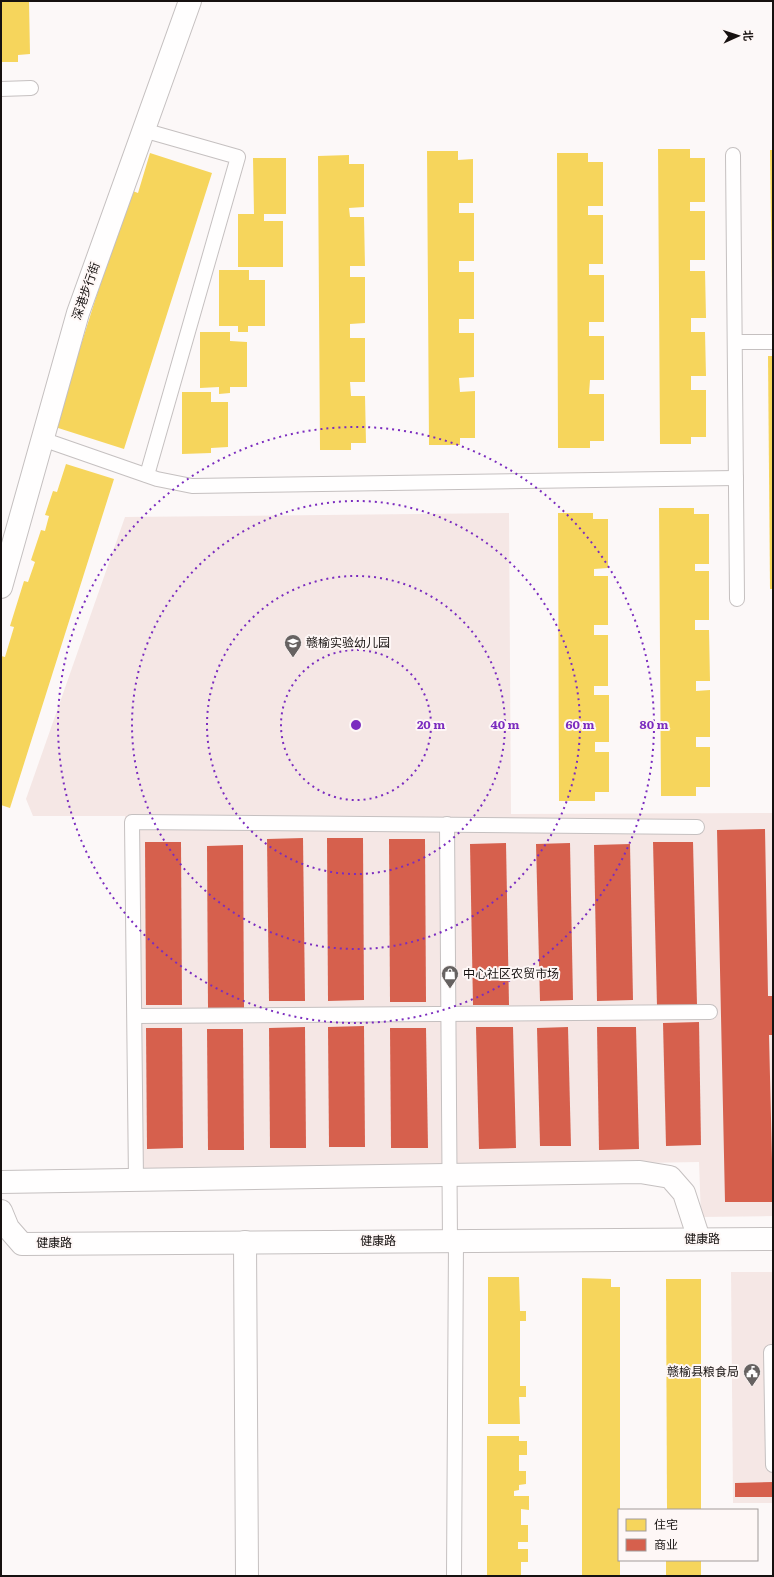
<svg xmlns="http://www.w3.org/2000/svg" width="774" height="1577" font-family="Literata,'Noto Sans SC',serif">
	<rect width="100%" height="100%" fill="#fcf8f8"/>
	<g fill="#f5e7e5">
		<path d="M509,513L511,814L773,813V1216L701,1217L699,1162L128,1172L125,816H33L26,799L125,517Z"/>
		<path d="M731,1272H773V1503H733Z"/>
	</g>
	<g fill="#f6d55c">
		<path d="M1,1H29L30,54L18,55V62H1Z"/>
		<path d="M658,149H690V158H705V202H690V211H705V260H690V271H705L706,318H691V332H705L706,376H691V390H706V437H691V444H660Z"/>
		<path d="M770,150H773V297H772Z"/>
		<path d="M427,151H458V160L473,159V203H459V213H474V261H459V272H474V319H459V333H474V377L459,378L460,392L475,391V438H460V445H429Z"/>
		<path d="M150,153L212,173L124,449L55,427L130,190L138,193Z"/>
		<path d="M557,153H588V162H603V206H588V215H603V264H589V275H604V322H589V336H604V380H590L589,394H604V441H590V448H558Z"/>
		<path d="M349,155V164H364V207L349,208L350,217H364L365,266H350V277H365V323L350,324V338H365V382H350L351,396H365L366,443H351V450H320L318,156Z"/>
		<path d="M253,158H286V214H264V221H283V267H238V214H254Z"/>
		<path d="M219,270H249V280H265V326H248V332H238V326H219Z"/>
		<path d="M200,332H230V341L247,342V387H230V393L219,394V387L200,388Z"/>
		<path d="M768,356H773V589H770Z"/>
		<path d="M182,392H211V402H228V447L211,448V453L182,454Z"/>
		<path d="M66,464L114,479L10,808L1,805V656L5,657L14,627L10,626L24,581L28,582L35,562L31,560L41,530L45,531L49,516L45,515L53,491L57,492Z"/>
		<path d="M659,508H694V514H709V564H695V571H709V620H695V630H709L710,681H696V691L710,690V737H696V747H710V787H696V796H661Z"/>
		<path d="M558,513H593V519H608V568L594,569V576H608V625H594V635H608V686H594V695H609V742H595V752H609V792H595V801H559Z"/>
		<path d="M488,1277H519L520,1311H526V1321H520V1386H526V1397H519L520,1424H488Z"/>
		<path d="M582,1278L611,1279V1287H620V1576H582Z"/>
		<path d="M666,1279H701V1510H667Z"/>
		<path d="M487,1436H519V1441H527V1455H519V1471H526V1484L519,1485V1490L514,1491V1496H529V1510L521,1509V1525H528V1542H518V1549H528V1562H521V1576H487Z"/>
		<rect x="666" y="1560" width="35" height="16"/>
	</g>
	<g fill="#d6604d">
		<path d="M765,829L768,996H773V1035H769L773,1202H725L717,830Z"/>
		<path d="M303,838L305,1001H269L267,839Z"/>
		<path d="M327,838H363L364,1000L328,1001Z"/>
		<path d="M389,839H425L426,1002H390Z"/>
		<path d="M145,842H181L182,1005H146Z"/>
		<path d="M653,842H693L697,1005L657,1006Z"/>
		<path d="M506,843L509,1005H473L470,844Z"/>
		<path d="M570,843L573,1000L540,1001L536,844Z"/>
		<path d="M630,844L633,1000L597,1001L594,845Z"/>
		<path d="M243,845L244,1008H208L207,846Z"/>
		<path d="M699,1022L701,1145L666,1146L663,1023Z"/>
		<path d="M364,1026L365,1147H329L328,1027Z"/>
		<path d="M305,1027L306,1148H270L269,1028Z"/>
		<path d="M476,1027H513L516,1148L479,1149Z"/>
		<path d="M568,1027L571,1146H540L537,1028Z"/>
		<path d="M597,1027H636L639,1149L599,1150Z"/>
		<path d="M146,1028H182L183,1148L147,1149Z"/>
		<path d="M390,1028H426L428,1148H391Z"/>
		<path d="M207,1029H243L244,1150H208Z"/>
		<path d="M773,1482V1497H735V1483Z"/>
	</g>
	<g fill="none" stroke-linecap="round" stroke-linejoin="round">
		<defs>
			<g id="lane">
				<path d="M1,89L31,88"/>
				<path d="M143,130L238,157L147,475"/>
				<path d="M733,155L737,599"/>
				<path d="M735,342H773"/>
				<path d="M42,439L157,479L192,486L736,478"/>
				<path d="M447,824L450,1241"/>
				<path d="M135,1016L710,1012"/>
				<path d="M136,1180L132,822L697,827"/>
				<path d="M771,1352L773,1465"/>
				<path d="M454,1576L456,1241"/>
			</g>
			<g id="street">
				<path d="M1,587L78,313L190,1"/>
				<path d="M1,1182L640,1172L670,1177L684,1193L699,1239"/>
				<path d="M1,1211L8,1228L22,1244L773,1239"/>
				<path d="M245,1242L247,1576"/>
			</g>
		</defs>
		<use href="#lane" stroke="#c5c0c0" stroke-width="16"/>
		<use href="#street" stroke="#c5c0c0" stroke-width="24"/>
		<use href="#lane" stroke="#fffefe" stroke-width="14"/>
		<use href="#street" stroke="#fffefe" stroke-width="22"/>
	</g>
	<g fill="none" stroke="#7b2cbf" stroke-width="2" stroke-dasharray="2 4">
		<circle cx="356" cy="725" r="75"/>
		<circle cx="356" cy="725" r="149"/>
		<circle cx="356" cy="725" r="224"/>
		<circle cx="356" cy="725" r="298"/>
	</g>
	<defs>
		<symbol id="school-pin" viewBox="-11 -11 22 30"><path d="M0 17L-7.5 6A9.5 9.5 0 1 1 7.5 6Z" fill="#666261" stroke="#fef7f6"/><path d="M0-5L7-2L0 1L-7-2ZM-4 1L0 2.5L4 1V4Q0 6-4 4Z" fill="#fff"/></symbol>
		<symbol id="shop-pin" viewBox="-11 -11 22 30"><path d="M0 17L-7.5 6A9.5 9.5 0 1 1 7.5 6Z" fill="#666261" stroke="#fef7f6"/><path d="M-5-2.5h2.3a2.7 3.5 0 0 1 5.4 0H5L5.5 6h-11ZM-1.5-2.5h3a1.5 2.3 0 0 0-3 0Z" fill="#fff"/></symbol>
		<symbol id="civic-pin" viewBox="-11 -11 22 30"><path d="M0 17L-7.5 6A9.5 9.5 0 1 1 7.5 6Z" fill="#666261" stroke="#fef7f6"/><path d="M-.6-6.5H3V-4.5H.6V-3L4-1V1h2V6H-6V1h2V-1L-.6-3ZM-1.2 2.5V6h2.4V2.5Z" fill="#fff"/></symbol>
	</defs>
	<g fill-rule="evenodd">
		<use href="#school-pin" x="283" y="633" width="20" height="27"/>
		<use href="#shop-pin" x="440" y="964" width="20" height="27"/>
		<use href="#civic-pin" x="742" y="1362" width="20" height="27"/>
	</g>
	<g text-anchor="middle" stroke-width="4" stroke-linejoin="round" paint-order="stroke">
		<g font-size="12" fill="#161110" stroke="#fef7f6">
			<text transform="translate(86 291) rotate(-71)" y="4">深港步行街</text>
			<text x="702" y="1243">健康路</text>
			<text x="378" y="1245">健康路</text>
			<text x="54" y="1247">健康路</text>
		</g>
		<g font-size="12" fill="#161110" stroke="#fef7f6" text-anchor="start">
			<text x="306" y="647">赣榆实验幼儿园</text>
			<text x="463" y="978">中心社区农贸市场</text>
			<text x="739" y="1376" text-anchor="end">赣榆县粮食局</text>
		</g>
	</g>
	<circle cx="356" cy="725" r="6" fill="#7b2cbf" stroke="#fef7f6" stroke-width="2"/>
	<g font-size="12" text-anchor="middle" font-weight="bold" fill="#7b2cbf" stroke="#fef7f6" stroke-width="4" stroke-linejoin="round" paint-order="stroke">
		<text x="431" y="729">20 m</text>
		<text x="505" y="729">40 m</text>
		<text x="580" y="729">60 m</text>
		<text x="654" y="729">80 m</text>
	</g>
	<rect width="774" height="1577" fill="none" stroke="#161110" stroke-width="4"/>
	<rect x="618" y="1509" width="140" height="52" fill="#fef7f6" stroke="#a19b9a"/>
	<rect x="626" y="1519" width="20" height="12" fill="#f6d55c" stroke="#a19b9a"/>
	<text x="654" y="1529" font-size="12" fill="#161110">住宅</text>
	<rect x="626" y="1539" width="20" height="12" fill="#d6604d" stroke="#a19b9a"/>
	<text x="654" y="1549" font-size="12" fill="#161110">商业</text>
	<g transform="translate(738 36) rotate(87)" stroke="#fef7f6" stroke-width="3" paint-order="stroke">
	<path d="M0-3L7 15L0 10L-7 15Z" fill="#161110"/>
	<text y="-6" font-size="11" font-weight="bold" text-anchor="middle" fill="#161110">北</text>
	</g>
</svg>
